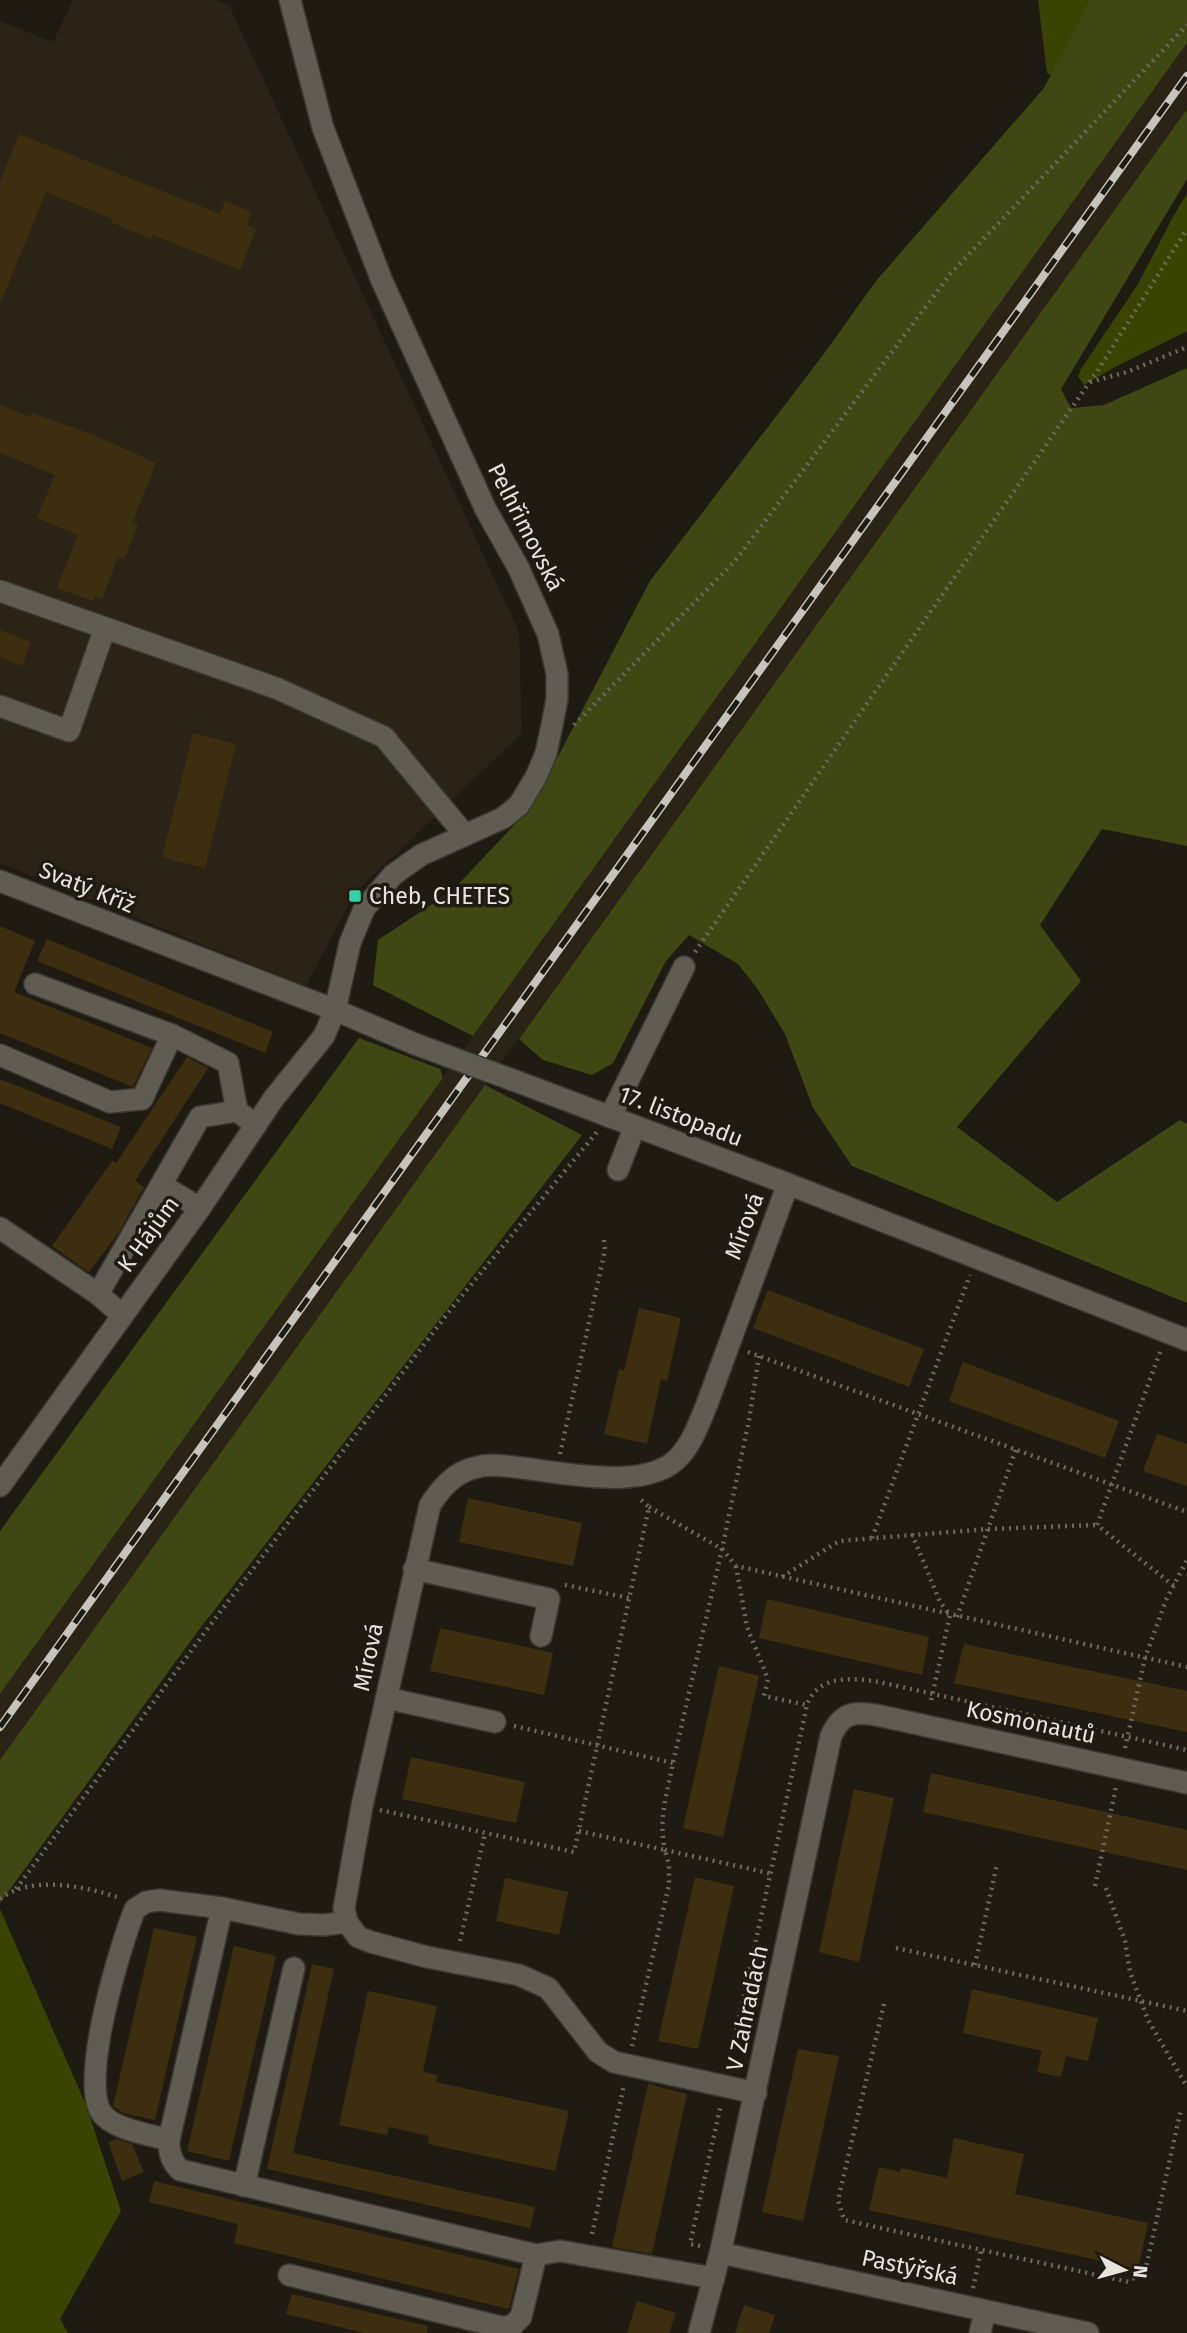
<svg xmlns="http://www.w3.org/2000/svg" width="1187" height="2333" font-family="'Fira Sans',sans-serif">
	<rect width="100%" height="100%" fill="#201b12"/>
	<g fill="#2b2315">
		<path d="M73,0H212L229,5L519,632L522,733L354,894L306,986L0,863V21L53,42Z"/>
		<path d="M1187,43V109L0,1760V1694Z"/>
	</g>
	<g fill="#3a4401">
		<path d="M1038,0H1091L1062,82L1047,73Z"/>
		<path d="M1187,194V331L1115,367L1084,385L1078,376L1081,369L1138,284L1175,213Z"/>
		<path d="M0,1909L86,2105L121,2211L60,2319L68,2333H0Z"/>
	</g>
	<g fill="#3f4813">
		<path d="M1090,0H1187V43L473,1036L373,985L378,940L452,891L532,806L650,581L823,355L876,281L1044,88Z"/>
		<path d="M1187,109V179L1061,389L1071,408L1104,405L1187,368V846L1102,829L1040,925L1081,981L957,1127L1057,1202L1180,1120L1187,1124V1303L852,1166L813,1108L785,1034L757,988L738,964L689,935L666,961L613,1063L592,1075L543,1060L519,1039Z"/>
		<path d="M359,1038L440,1069L443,1078L0,1694V1531Z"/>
		<path d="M485,1085L582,1135L195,1635L0,1903V1760Z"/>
	</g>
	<g fill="#3d2e0f">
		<path d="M19,134L220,214L225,201L251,212L247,225L256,229L240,270L153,235L151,239L111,222L112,219L46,192L0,304V182Z"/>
		<path d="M0,405L30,417L32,413L94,435L156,463L132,523L138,525L124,559L118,557L102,599L95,596L93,601L57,588L78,535L37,518L55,475L0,453Z"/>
		<path d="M0,630L31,642L22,666L0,657Z"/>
		<path d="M193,733L236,744L205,868L162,857Z"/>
		<path d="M0,926L35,941L14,992L152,1048L133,1087L0,1033Z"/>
		<path d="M47,939L273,1032L265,1053L37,961Z"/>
		<path d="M187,1057L208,1068L135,1181L144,1187L119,1232L89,1272L52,1246L112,1161L116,1163Z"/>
		<path d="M0,1079L121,1127L112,1149L0,1103Z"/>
		<path d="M768,1290L924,1349L909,1387L753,1328Z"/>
		<path d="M639,1308L681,1318L667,1381L661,1379L647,1444L604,1434L619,1369L624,1371Z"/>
		<path d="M963,1362L1119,1421L1105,1458L949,1401Z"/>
		<path d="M1157,1434L1187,1444V1486L1143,1471Z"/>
		<path d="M468,1498L582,1523L573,1566L459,1542Z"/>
		<path d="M767,1599L929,1637L922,1675L759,1638Z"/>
		<path d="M440,1628L553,1653L544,1695L430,1671Z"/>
		<path d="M964,1644L1187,1691V1732L954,1683Z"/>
		<path d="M719,1666L759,1676L723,1837L683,1828Z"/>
		<path d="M411,1757L525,1782L516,1823L402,1799Z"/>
		<path d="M931,1773L1187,1830V1870L923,1812Z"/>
		<path d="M854,1789L894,1798L859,1962L819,1952Z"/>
		<path d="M695,1877L734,1886L698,2049L658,2041Z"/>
		<path d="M505,1878L568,1892L559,1935L496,1921Z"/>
		<path d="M154,1928L197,1937L155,2120L123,2113L113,2106Z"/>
		<path d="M234,1946L276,1956L229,2161L187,2151Z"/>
		<path d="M312,1964L334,1969L293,2153L535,2207L530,2228L267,2169Z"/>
		<path d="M972,1989L1098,2018L1088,2061L1066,2056L1061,2077L1037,2072L1042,2051L963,2033Z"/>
		<path d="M368,1991L437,2006L423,2071L438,2076L436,2082L569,2111L555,2171L428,2144L429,2136L389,2127L387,2135L339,2125Z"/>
		<path d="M798,2049L839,2056L803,2221L762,2212Z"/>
		<path d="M648,2084L687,2094L652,2254L612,2247Z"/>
		<path d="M954,2138L1024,2154L1015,2194L1148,2223L1138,2269L869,2210L879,2167L900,2172L901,2168L947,2178Z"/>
		<path d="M116,2139L132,2144L144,2172L122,2181L108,2142Z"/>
		<path d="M154,2181L519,2269L509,2309L234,2243L238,2224L149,2202Z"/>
		<path d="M292,2294L428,2326L427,2333H364L286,2314Z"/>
		<path d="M637,2301L676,2313L669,2333H627Z"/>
		<path d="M744,2305L775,2315L769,2333H735Z"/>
	</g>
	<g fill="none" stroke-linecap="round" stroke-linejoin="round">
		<defs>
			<g id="minor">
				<path d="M0,591L276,688L384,737L465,835"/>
				<path d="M0,706L69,731L105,628"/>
				<path d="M0,881L335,1010L415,1044"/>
				<path d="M35,984L172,1035L228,1063L237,1111L256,1125"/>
				<path d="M0,1055L110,1102L142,1099L172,1035"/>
				<path d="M537,1089L788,1184L1187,1340"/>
				<path d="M610,1117L684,967"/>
				<path d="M618,1170L635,1126"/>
				<path d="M163,1186L200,1208"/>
				<path d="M0,1228L98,1294"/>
				<path d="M122,1315L98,1294L200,1117L237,1111"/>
				<path d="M0,1486L200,1208L274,1098L324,1036L335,1010L350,943L364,909L393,875L421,855L503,818L519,805L536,777L546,753L552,725L557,699V674L548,634L518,567L486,510L382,281L323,128L290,0"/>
				<path d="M414,1569L549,1599L541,1636"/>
				<path d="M386,1698L495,1722"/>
				<path d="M222,1908L169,2140C169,2153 171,2161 180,2170L536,2255L560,2251L714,2278"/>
				<path d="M756,2093L614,2062L598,2052L548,1988L519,1975L427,1957L371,1942L358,1937L347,1922L344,1908L362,1806L430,1505C441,1488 454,1473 474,1468C489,1463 506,1466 522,1468C565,1473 649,1492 680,1456C693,1441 700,1421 707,1404L788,1184"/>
				<path d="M169,2140C151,2135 111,2129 101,2112C80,2079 120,1946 135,1909L146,1902L159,1900L222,1908L299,1924L324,1925L347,1922"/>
				<path d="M244,2186L294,1968"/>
				<path d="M721,2253L1088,2333"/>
				<path d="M289,2275L501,2327L512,2326L521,2317L536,2255"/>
				<path d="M699,2333L721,2250L831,1736C842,1711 856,1711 881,1716L1187,1783"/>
				<path d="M980,2333L985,2311"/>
			</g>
		</defs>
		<use href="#minor" stroke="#3a3732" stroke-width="24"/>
		<g stroke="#6d6860" stroke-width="4.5" stroke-dasharray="2 5" stroke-linecap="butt">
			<path d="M1090,382L1127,372L1187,347"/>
			<path d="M574,725L735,561L951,273L1187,25"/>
			<path d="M695,952L1098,370L1187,229"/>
			<path d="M748,1352L1187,1512"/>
			<path d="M1160,1352L1097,1525L1174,1586"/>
			<path d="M759,1356L749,1420L722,1549L673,1763C667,1793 658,1820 665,1850L773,1874"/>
			<path d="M560,1454L605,1250L604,1240"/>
			<path d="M649,1507L722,1549L736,1566L1187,1667"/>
			<path d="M912,1534L940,1602L950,1615L930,1705"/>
			<path d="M872,1538L970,1275"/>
			<path d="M736,1566L747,1627L768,1679L764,1696L807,1705"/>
			<path d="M782,1577L839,1541L988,1529L1097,1525"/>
			<path d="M565,1585L629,1598"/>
			<path d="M957,1617L1016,1449"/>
			<path d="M514,1726L673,1763"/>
			<path d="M1125,1748L1145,1658L1166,1600L1187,1560"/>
			<path d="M380,1810L574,1852L649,1507L639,1498"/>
			<path d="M579,1831L665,1850L669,1865V1885L632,2046"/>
			<path d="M1095,1886L1116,1787"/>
			<path d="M1106,1888L1125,1941L1130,1972L1148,2020L1186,2085"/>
			<path d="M16,1889L208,1628L451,1309L597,1132"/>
			<path d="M0,1899C30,1875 83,1886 117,1897"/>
			<path d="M460,1941L485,1833"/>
			<path d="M896,1948L1187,2011"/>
			<path d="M975,1965L997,1864"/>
			<path d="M884,2004L838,2200L844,2220L1129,2282L1146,2268L1181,2109"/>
			<path d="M729,2065L807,1705C818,1674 853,1678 879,1682L1187,1750"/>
			<path d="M592,2234L624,2085"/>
			<path d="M700,2246L690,2244L721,2104"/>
			<path d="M973,2288L981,2251"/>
		</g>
		<use href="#minor" stroke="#615c51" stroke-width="21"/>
		<defs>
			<path id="rail" d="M0,1727L1187,76"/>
		</defs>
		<use href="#rail" stroke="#c7c3bd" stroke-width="8"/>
		<use href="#rail" stroke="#201b12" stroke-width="5" stroke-dasharray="16" stroke-linecap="butt"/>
		<defs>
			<path id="minor-bridge" d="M415,1044L537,1089"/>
		</defs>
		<use href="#minor-bridge" stroke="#3a3732" stroke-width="24" stroke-linecap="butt"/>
		<use href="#minor-bridge" stroke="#615c51" stroke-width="21"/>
	</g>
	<rect fill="#2dd5ab" stroke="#201b12" stroke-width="2.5" x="348" y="889" width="14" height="14" rx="3.5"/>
	<g text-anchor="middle" stroke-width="7" stroke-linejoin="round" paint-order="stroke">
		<g font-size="23" fill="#e7e3dd" stroke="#201b12">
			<text transform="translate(526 527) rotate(63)" y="8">Pelhřimovská</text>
			<text transform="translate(87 887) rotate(22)" y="8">Svatý Kříž</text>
			<text transform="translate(681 1116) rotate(21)" y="8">17. listopadu</text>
			<text transform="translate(744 1226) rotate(-69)" y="8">Mírová</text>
			<text transform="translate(148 1234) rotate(-54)" y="8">K Hájům</text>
			<text transform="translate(368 1657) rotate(-78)" y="8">Mírová</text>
			<text transform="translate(1031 1722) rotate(12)" y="8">Kosmonautů</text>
			<text transform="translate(747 2008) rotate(-78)" y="8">V Zahradách</text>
			<text transform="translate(910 2267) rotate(12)" y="8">Pastýřská</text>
		</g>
		<g font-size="23" fill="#e7e3dd" stroke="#201b12" text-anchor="start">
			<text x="369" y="904">Cheb, CHETES</text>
		</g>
	</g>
	<g transform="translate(1124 2270) rotate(96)" stroke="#201b12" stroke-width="5" paint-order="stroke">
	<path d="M0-5L12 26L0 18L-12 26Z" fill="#e7e3dd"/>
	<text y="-10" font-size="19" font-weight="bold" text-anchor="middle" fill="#e7e3dd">N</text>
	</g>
</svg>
